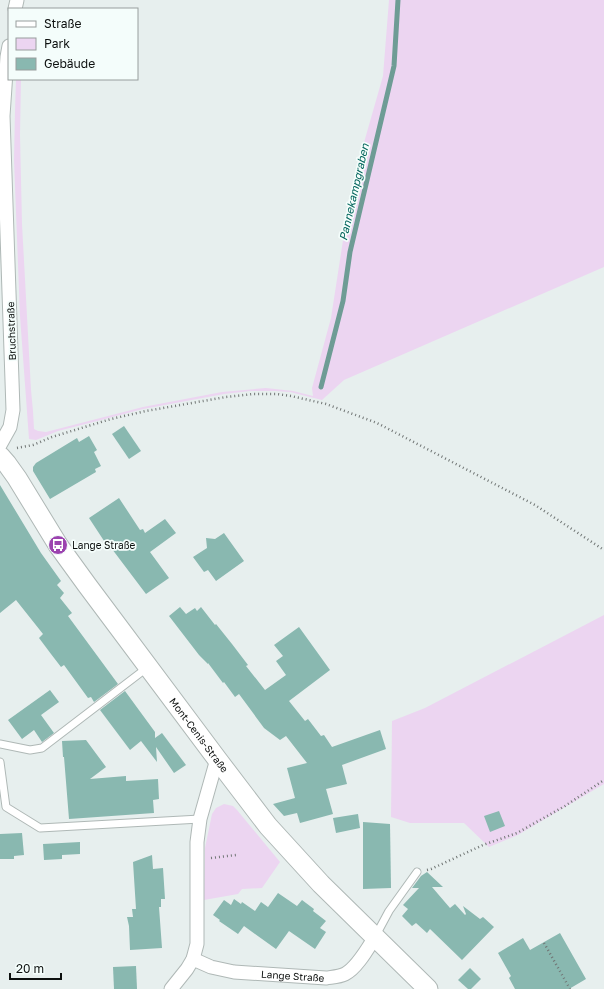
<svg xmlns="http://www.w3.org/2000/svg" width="604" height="989" font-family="'Golos Text',sans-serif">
	<rect width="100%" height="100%" fill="#e7efee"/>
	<g fill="#ecd5f1">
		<path d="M389,0H604V267L344,380L322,400L290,392L275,391H250L224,394L143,409L101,420L58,431L36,440L29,439L20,316L14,160L15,111L16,79H21L20,135L22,224L31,390L33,411L34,429L38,431L46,432L143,407L222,392L266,388L293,391L313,396L312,388L331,318L348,208L363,146L383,76Z"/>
		<path d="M604,615V784L518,835L489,847L464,823H410L391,817L392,721L425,708Z"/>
		<path d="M224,804L233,806L237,810L280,862L262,888L242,889L238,894L204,900L205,848L212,814L216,808Z"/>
	</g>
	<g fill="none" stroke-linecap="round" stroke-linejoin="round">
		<path stroke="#6e9c95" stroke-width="5" d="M321,387L343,301L350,252L394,66L398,0"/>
	</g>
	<g fill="#89b8b0">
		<path d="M124,426L141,451L129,459L112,434Z"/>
		<path d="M89,436L97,450L94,452L101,466L95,469L96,472L50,499L33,471V467L36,463L77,438L79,442Z"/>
		<path d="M0,485L41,553L61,581L57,585L64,593L60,598L72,613L68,616L118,684L94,702L91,697L88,698L64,665L61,667L51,654L39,638L43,634L16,600L0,613Z"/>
		<path d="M119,498L140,530L143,529L145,533L165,519L176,533L150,552L169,578L146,594L112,549L110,550L89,518Z"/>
		<path d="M224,533L244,561L216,581L208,570L204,572L193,557L207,548L206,538L215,539Z"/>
		<path d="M180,607L186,614L195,608L197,611L201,607L215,625L216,624L232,644L248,665L246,666L265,690L286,675L276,661L283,656L274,645L299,627L330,670L289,701L305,721L308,719L321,736L324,735L332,747L380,730L386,749L342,765L347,784L326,789L333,814L300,823L297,813L284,816L273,804L295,798L287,768L307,763L286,736L280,740L264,728L239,694L235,697L224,682L223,683L208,663V664L199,655L169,616Z"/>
		<path d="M50,690L59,702L41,715L54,733L42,742L34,730L22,739L8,720Z"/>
		<path d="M125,691L155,732V738L162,733L186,765L174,773L156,747L157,762L141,741L130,750L100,710Z"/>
		<path d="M86,740L106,767L90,779L126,776V781L158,779L159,799L153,800L154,813L69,819L64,757H63L62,741Z"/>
		<path d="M499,811L505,826L490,832L484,816Z"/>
		<path d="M358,814L360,828L336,833L333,818Z"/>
		<path d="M363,822L390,824L391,888L363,889Z"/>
		<path d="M22,833L24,855L14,856V859H0V834Z"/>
		<path d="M80,842V854L62,855V859L44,860L43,844Z"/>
		<path d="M152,855L153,869L163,868L165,899H161V907H159L162,948L130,950L129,926L127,917H133L132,909H136L133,862Z"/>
		<path d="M427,872L443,887H432L450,908L455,904L465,915L466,914L463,906L480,919L483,917L494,927L462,960L430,929L427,933L416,923L412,926L402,916L408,909L403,905L419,888H412L421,876Z"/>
		<path d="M278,893L297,906L302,900L314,909L313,911L326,921L320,928L326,932L315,949L289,931L276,949L244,926L238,934L219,921L220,920L213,915L224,900L231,905L234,899L241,904L242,902L255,911L261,902L268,907Z"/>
		<path d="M560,933L586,979L569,989H515L509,978L511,976L498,953L523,938L530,950Z"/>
		<path d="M136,966L137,989H114L113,967Z"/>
		<path d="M470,968L481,979L471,989H468L458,980Z"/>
	</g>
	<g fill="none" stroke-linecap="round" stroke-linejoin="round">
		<defs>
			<g id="lane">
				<path d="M0,744L30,750L42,748L148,667"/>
				<path d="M0,762L6,807L40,828L200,819"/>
				<path d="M375,937L389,911L417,872"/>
			</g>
			<g id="street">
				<path d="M15,9L17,0"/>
				<path d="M0,445L10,427L13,410L3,116L7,57L9,46"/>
				<path id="s1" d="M193,959L211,967L234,972L326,978C332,977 339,977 345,974C357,968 368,948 375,937"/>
				<path d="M171,989L187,969L193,959L197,944V842L200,819L217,759"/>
			</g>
			<g id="secondary">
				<path id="s2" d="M0,456L7,464L17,478L58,545L87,585L217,759L268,826L321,884L428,989"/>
			</g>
		</defs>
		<use href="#lane" stroke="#afb8b6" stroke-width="9"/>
		<use href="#street" stroke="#afb8b6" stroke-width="15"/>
		<use href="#secondary" stroke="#afb8b6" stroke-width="21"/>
		<g stroke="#717675" stroke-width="2.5" stroke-dasharray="1 3" stroke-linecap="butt">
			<path d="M17,448L33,445L52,437L111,419L146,411L226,397L253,394H277L291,396L326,404L377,423L535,505L604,550"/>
			<path d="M211,858L236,855"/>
			<path d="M427,870L431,869L483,845L517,833L565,806L604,780"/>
			<path d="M544,943L570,989"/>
		</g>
		<use href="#lane" stroke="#fff" stroke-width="7"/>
		<use href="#street" stroke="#fff" stroke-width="13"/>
		<use href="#secondary" stroke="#fff" stroke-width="19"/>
	</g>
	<defs>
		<symbol id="bus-disc" viewBox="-11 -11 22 22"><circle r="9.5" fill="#9c43af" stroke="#f4fdfb"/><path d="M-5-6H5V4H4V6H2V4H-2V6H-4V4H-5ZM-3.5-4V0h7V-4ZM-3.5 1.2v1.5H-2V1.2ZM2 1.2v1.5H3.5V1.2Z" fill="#fff"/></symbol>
	</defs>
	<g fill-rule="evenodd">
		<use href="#bus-disc" x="47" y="534" width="22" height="22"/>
	</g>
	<g text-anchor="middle" stroke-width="3.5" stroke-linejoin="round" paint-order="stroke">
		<g font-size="10" fill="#0d100f" stroke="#f4fdfb">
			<text transform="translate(11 331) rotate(-92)" y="4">Bruchstraße</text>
			<text dy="4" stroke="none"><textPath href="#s2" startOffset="343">Mont-Cenis-Straße</textPath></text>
			<text dy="4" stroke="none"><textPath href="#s1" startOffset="102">Lange Straße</textPath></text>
		</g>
		<g font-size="10" fill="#0d100f" stroke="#f4fdfb" text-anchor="start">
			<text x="72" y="549">Lange Straße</text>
		</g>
		<g font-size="11" font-style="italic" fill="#00645b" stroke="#f4fdfb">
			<text transform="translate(354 192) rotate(-77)" y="4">Pannekampgraben</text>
		</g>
	</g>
	<rect x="8" y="8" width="130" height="72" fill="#f4fdfb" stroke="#989e9d"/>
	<rect x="16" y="21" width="20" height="6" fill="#ffffff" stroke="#989e9d"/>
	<text x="44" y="28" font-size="12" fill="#0d100f">Straße</text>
	<rect x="16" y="38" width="20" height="12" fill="#ecd5f1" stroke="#989e9d"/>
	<text x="44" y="48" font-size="12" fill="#0d100f">Park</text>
	<rect x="16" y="58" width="20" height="12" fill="#89b8b0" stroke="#989e9d"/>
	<text x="44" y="68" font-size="12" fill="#0d100f">Gebäude</text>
	<path d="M10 973v6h51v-6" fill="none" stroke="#0d100f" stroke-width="2"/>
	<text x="16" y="973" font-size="12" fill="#0d100f" stroke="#f4fdfb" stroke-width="3" paint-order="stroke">20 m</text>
</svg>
